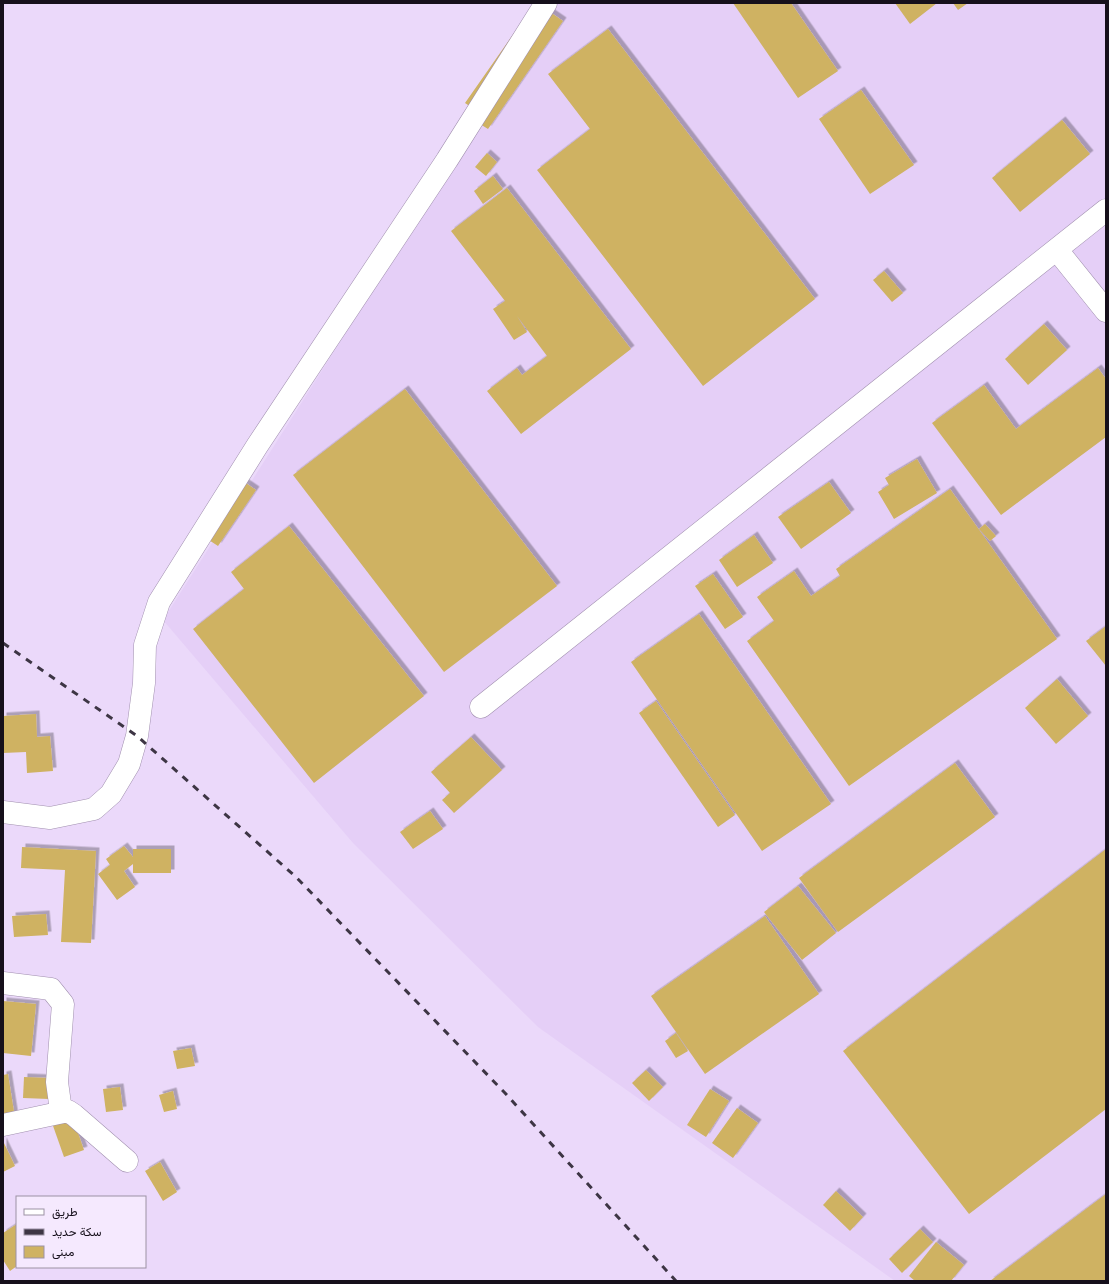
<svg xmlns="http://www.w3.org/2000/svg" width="1109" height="1284" font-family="'Fira Sans',Vazirmatn,sans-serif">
	<defs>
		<filter id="shadow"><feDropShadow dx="3.5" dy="-3.5" stdDeviation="0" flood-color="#0004"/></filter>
	</defs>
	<rect width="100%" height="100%" fill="#ebd9fa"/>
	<path fill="#e5cff7" d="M556,3H1106V1281H895L538,1027L353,843L163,620Z"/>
	<g fill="#cfb262" filter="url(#shadow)">
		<path d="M535,3H537L563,21L488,129L472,119L477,111L465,103Z"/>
		<path d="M733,3H791L838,71L798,98Z"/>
		<path d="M895,3H937L910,24Z"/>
		<path d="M953,3H968L958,10Z"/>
		<path d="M608,29L815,299L703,386L537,170L590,129L548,74Z"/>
		<path d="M861,90L914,165L870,194L819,119Z"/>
		<path d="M1062,120L1090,154L1020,212L992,178Z"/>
		<path d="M487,153L497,162L486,176L475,167Z"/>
		<path d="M493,176L503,189L483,204L474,191Z"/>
		<path d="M507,188L631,349L521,434L487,391L517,368L522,375L547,356L517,316L527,332L514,340L493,309L505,301L451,231Z"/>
		<path d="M884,271L903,293L892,302L873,280Z"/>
		<path d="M1044,324L1067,350L1028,385L1005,359Z"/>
		<path d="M1098,368L1106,379V437L1001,515L932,423L984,385L1016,429Z"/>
		<path d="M405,389L557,586L444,672L293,475Z"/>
		<path d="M917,459L937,493L894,519L878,492L889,485L885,478Z"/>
		<path d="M231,473L256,490L218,546L192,529Z"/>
		<path d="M829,482L851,513L801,549L778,517Z"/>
		<path d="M950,489L1057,639L849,786L747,641L774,621L757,597L794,571L811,596L840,576L836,569Z"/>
		<path d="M985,524L996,536L990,541L979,529Z"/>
		<path d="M289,526L424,696L314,783L193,629L244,589L231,572Z"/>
		<path d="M754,535L773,563L737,587L719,560Z"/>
		<path d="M713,574L743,617L725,629L695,586Z"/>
		<path d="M699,614L831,804L762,851L631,662Z"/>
		<path d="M1106,626V666L1086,641Z"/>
		<path d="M1057,679L1088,716L1056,744L1025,708Z"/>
		<path d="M656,701L735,815L718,827L639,713Z"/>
		<path d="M36,714L37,737L50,736L53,771L27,773L26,752L3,753V716Z"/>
		<path d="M471,737L502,770L454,813L442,800L450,793L431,772Z"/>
		<path d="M955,763L995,817L838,932L799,878Z"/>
		<path d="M430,811L443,829L413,849L400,832Z"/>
		<path d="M124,846L133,857V849H171V873H133V864L124,871L135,887L117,900L98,874L110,865L106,859Z"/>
		<path d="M22,847L96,851L91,943L61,942L65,870L21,868Z"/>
		<path d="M1106,849V1109L969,1214L843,1051Z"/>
		<path d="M798,886L836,933L802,960L764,912Z"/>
		<path d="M46,914L48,935L14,937L12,916Z"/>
		<path d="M765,916L819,994L705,1074L651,996Z"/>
		<path d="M3,1001L36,1004L31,1056L3,1053Z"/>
		<path d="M676,1033L688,1051L676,1058L665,1041Z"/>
		<path d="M191,1048L195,1066L177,1069L173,1051Z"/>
		<path d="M646,1070L663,1087L649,1101L632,1083Z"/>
		<path d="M8,1074L15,1118L3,1120V1075Z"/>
		<path d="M24,1077L49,1078V1099L23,1098Z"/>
		<path d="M120,1087L123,1110L106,1112L103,1089Z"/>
		<path d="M710,1089L729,1101L706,1137L687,1125Z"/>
		<path d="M173,1091L177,1109L164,1112L159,1095Z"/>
		<path d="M737,1108L758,1123L733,1158L712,1143Z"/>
		<path d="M72,1116L84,1150L64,1157L52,1123Z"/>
		<path d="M3,1141L15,1166L3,1172Z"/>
		<path d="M160,1162L177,1192L163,1201L145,1171Z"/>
		<path d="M836,1191L863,1217L850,1231L823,1205Z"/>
		<path d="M1106,1194V1281H990Z"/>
		<path d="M17,1224V1266L10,1271L3,1260V1233Z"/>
		<path d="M920,1229L933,1242L902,1273L889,1259Z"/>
		<path d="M936,1242L964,1265L951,1281H915L909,1276Z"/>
	</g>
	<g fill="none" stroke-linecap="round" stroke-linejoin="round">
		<defs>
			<g id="minor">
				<path d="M1057,250L1106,311"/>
				<path d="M481,707L1106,210"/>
				<path d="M3,812L50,818L94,809L111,794L129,764L137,736L144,683L145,645L159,602L257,446L447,160L546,3"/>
				<path d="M3,983L51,989L63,1004L57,1082L61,1111"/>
				<path d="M3,1125L68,1111L74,1115L127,1161"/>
			</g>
		</defs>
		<use href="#minor" stroke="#a190af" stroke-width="23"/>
		<use href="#minor" stroke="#fff" stroke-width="22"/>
		<path stroke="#3d3544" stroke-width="3" stroke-dasharray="7 7" stroke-linecap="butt" d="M3,643L137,736L296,877L505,1093L676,1281"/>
	</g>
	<rect width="1109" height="1284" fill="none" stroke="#16101b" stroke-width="8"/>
	<rect x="16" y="1196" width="130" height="72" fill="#f5e9fe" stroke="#9c92a3"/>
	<rect x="24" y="1209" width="20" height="6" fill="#ffffff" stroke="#9c92a3"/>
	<text x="52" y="1216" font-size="12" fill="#16101b">طريق</text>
	<rect x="24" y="1229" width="20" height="6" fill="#3d3544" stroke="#9c92a3"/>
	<text x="52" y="1236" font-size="12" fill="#16101b">سكة حديد</text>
	<rect x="24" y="1246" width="20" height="12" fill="#cfb262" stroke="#9c92a3"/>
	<text x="52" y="1256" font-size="12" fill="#16101b">مبنى</text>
</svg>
